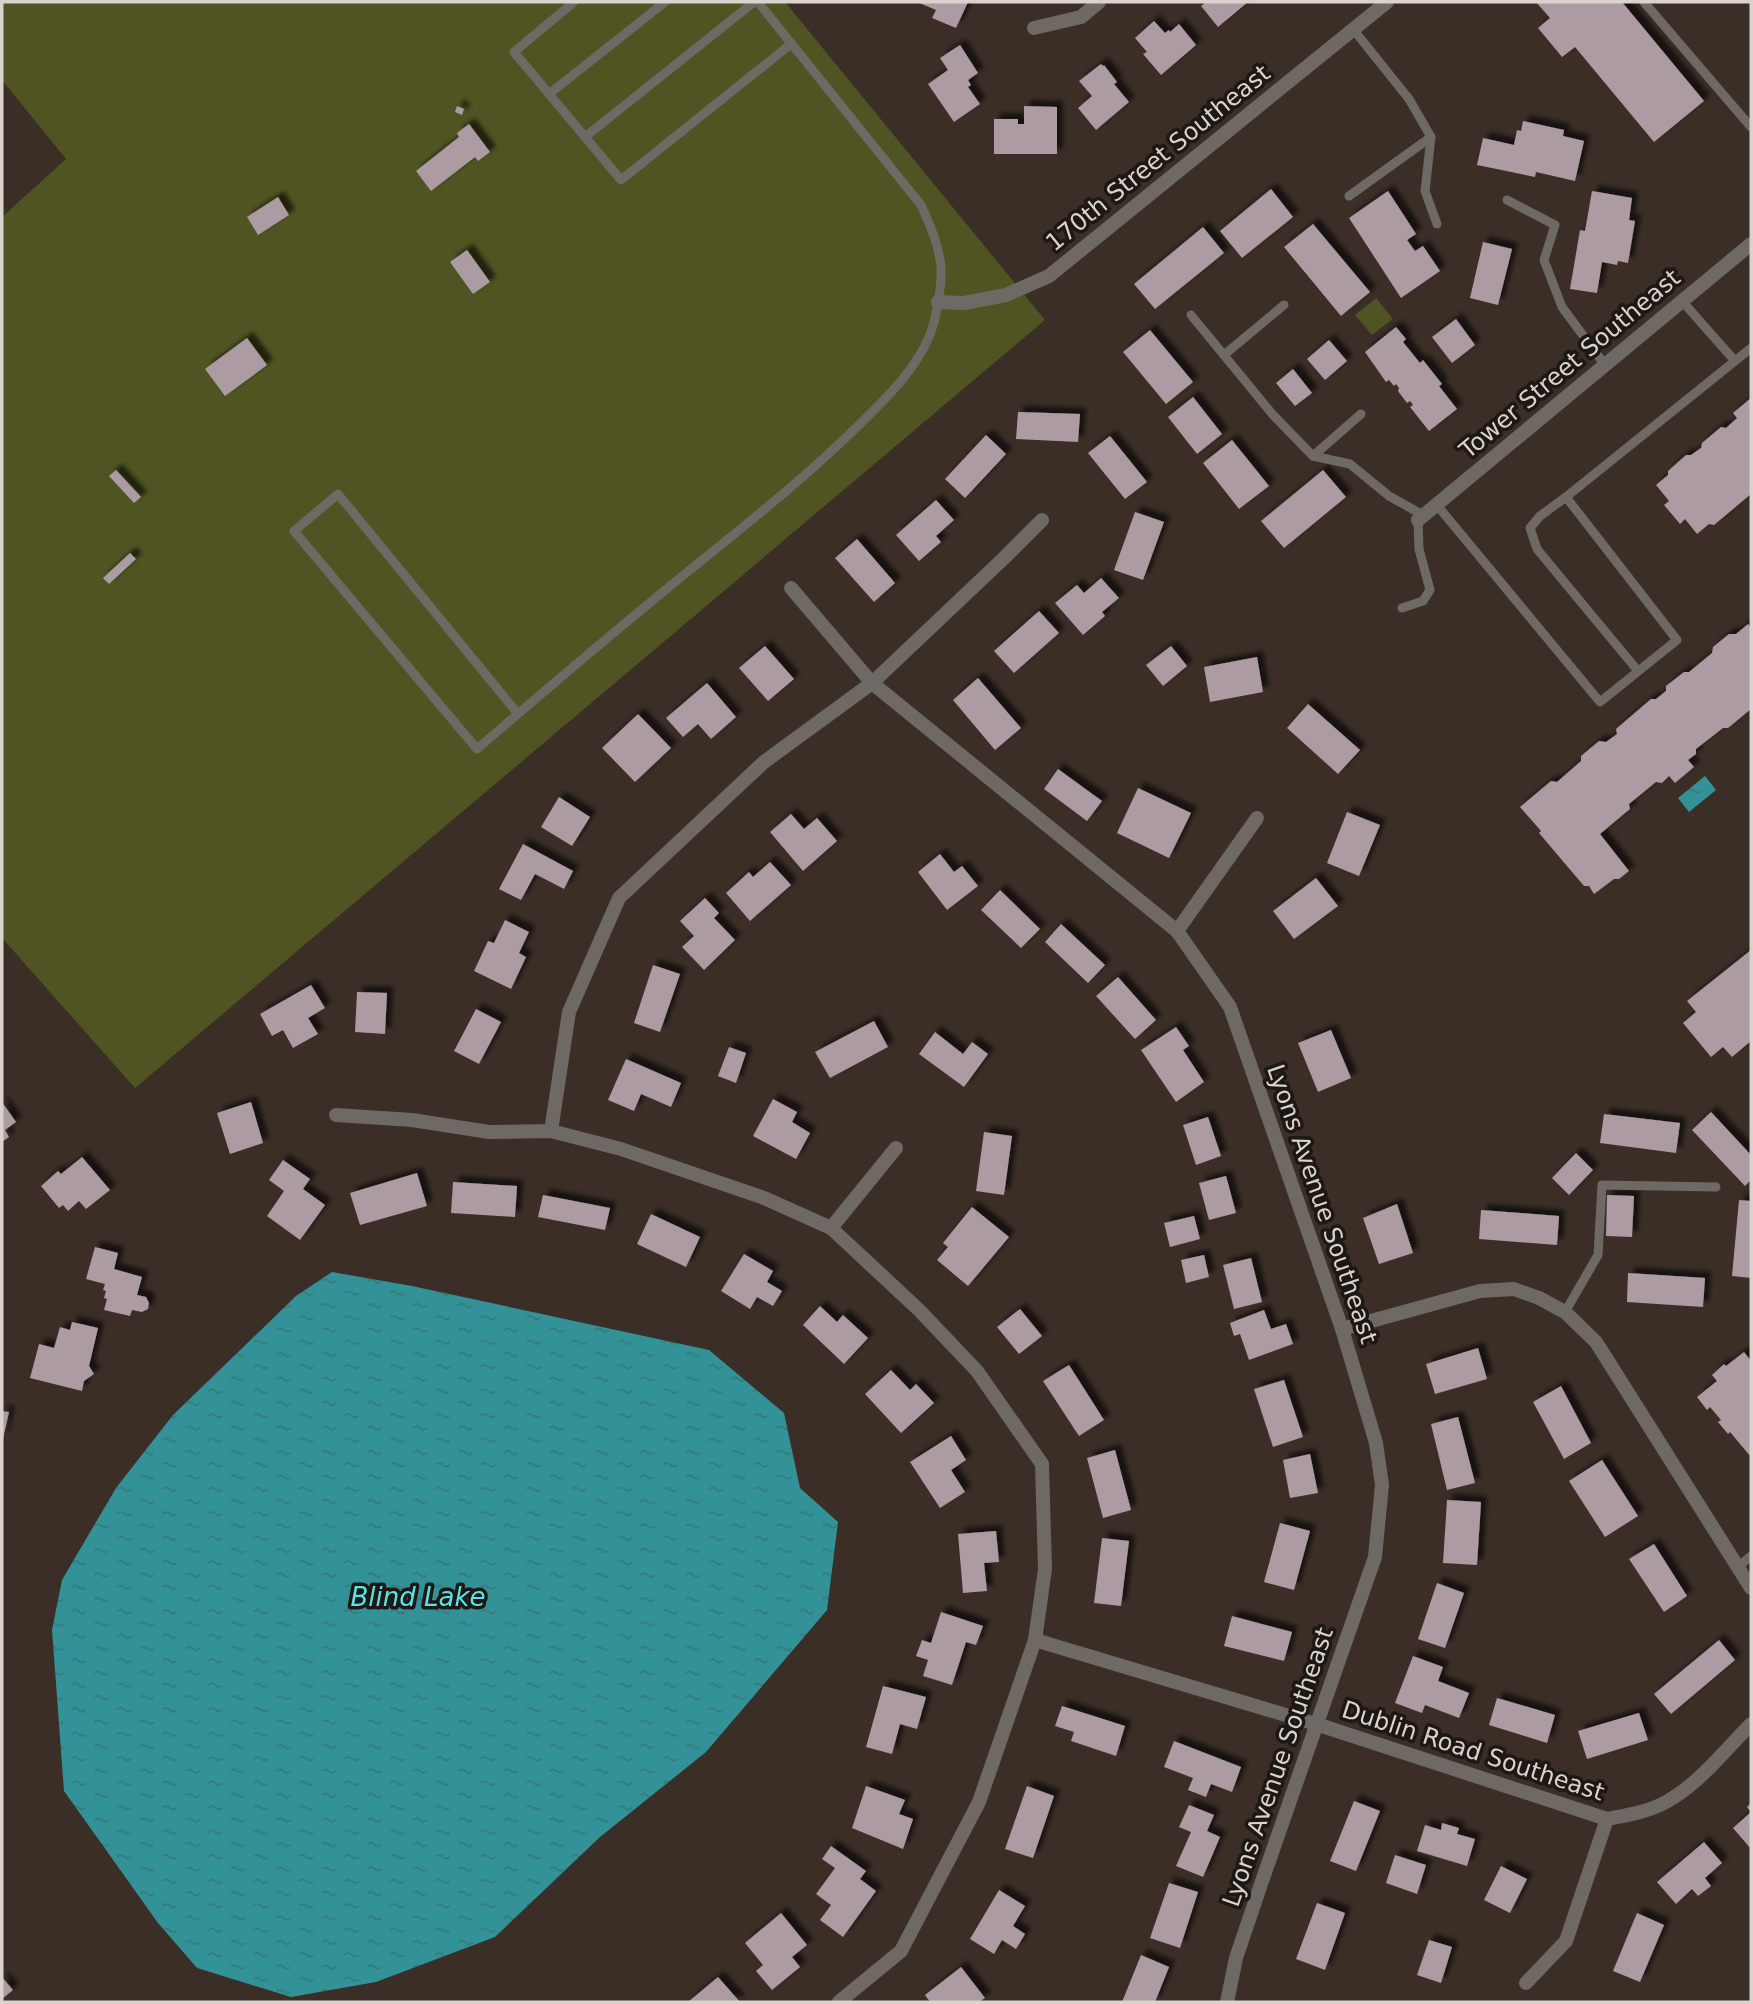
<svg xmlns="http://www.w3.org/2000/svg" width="1753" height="2004" font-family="'DejaVu Sans',sans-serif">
	<defs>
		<pattern id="water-ripples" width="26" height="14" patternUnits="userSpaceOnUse" patternTransform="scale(1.75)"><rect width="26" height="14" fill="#329297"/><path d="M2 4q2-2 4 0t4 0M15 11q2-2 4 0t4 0" fill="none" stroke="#36797c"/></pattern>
		<filter id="shadow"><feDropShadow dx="6" dy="-6" stdDeviation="2" flood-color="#0009"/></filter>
	</defs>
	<rect width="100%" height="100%" fill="#3a2e27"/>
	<g fill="#4f5422">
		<path d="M2,2H785L1045,320L135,1088L2,938V217L66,159L2,80Z"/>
		<path d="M1376,298L1393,319L1372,335L1355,315Z"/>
	</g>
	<g fill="url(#water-ripples)">
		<path d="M1705,776L1716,790L1689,812L1678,798Z"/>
		<path d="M332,1272L412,1286L709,1350L784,1413L800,1488L838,1522L827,1610L706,1752L600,1837L495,1937L376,1982L291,1997L197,1968L158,1923L64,1791L52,1630L62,1580L116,1488L173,1415L296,1296Z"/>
	</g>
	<g fill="#ac9ba3" filter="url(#shadow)">
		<path d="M917,2H968L956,28L932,18L936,10Z"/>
		<path d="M1206,2H1248L1218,27L1201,6Z"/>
		<path d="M1536,2H1622L1704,101L1654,142L1575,47L1562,57L1538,28L1550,18Z"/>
		<path d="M1154,21L1165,33L1169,30L1170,32L1179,24L1196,45L1161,75L1143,54L1147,52L1135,38Z"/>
		<path d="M960,45L978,73L968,80L971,85L968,87L980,104L954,122L928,84L948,70L940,58Z"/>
		<path d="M1101,64L1103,66L1104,65L1117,82L1114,84L1129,102L1096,130L1078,108L1092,96L1079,81Z"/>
		<path d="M457,106L464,109L462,115L455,112Z"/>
		<path d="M1024,106L1057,107V154H994V119H1018V124H1024Z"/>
		<path d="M1523,121L1564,130L1563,136L1584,141L1575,181L1536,172L1535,177L1477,165L1483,138L1514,145L1517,130L1521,131Z"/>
		<path d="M469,124L490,152L478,161L475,157L431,191L416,171L459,137L457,133Z"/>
		<path d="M1271,189L1293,217L1242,258L1220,231Z"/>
		<path d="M1388,191L1416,234L1407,240L1415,251L1423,246L1440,271L1401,298L1349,218Z"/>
		<path d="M1592,191L1632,198L1629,220L1635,221L1628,263L1618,261L1617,265L1602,262L1597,293L1570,289L1580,230L1585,231Z"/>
		<path d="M278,197L289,215L258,235L247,217Z"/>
		<path d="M1313,224L1370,292L1341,316L1284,247Z"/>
		<path d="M1203,227L1224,253L1155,309L1134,284Z"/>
		<path d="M1483,242L1512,249L1498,305L1470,298Z"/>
		<path d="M467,250L490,282L473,294L450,262Z"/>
		<path d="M1456,319L1475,345L1452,363L1432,337Z"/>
		<path d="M1396,327L1406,339L1403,342L1420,363L1423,360L1442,384L1439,386L1457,409L1429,431L1410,407L1413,405L1410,401L1407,403L1398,391L1399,388L1396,384L1394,386L1389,380L1386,382L1365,352Z"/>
		<path d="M1150,330L1193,382L1166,404L1123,352Z"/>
		<path d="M247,338L267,365L225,396L205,369Z"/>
		<path d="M1329,340L1347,361L1325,380L1307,359Z"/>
		<path d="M1293,369L1312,393L1295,406L1276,383Z"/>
		<path d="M1193,397L1222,434L1197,454L1168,417Z"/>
		<path d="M1751,398V494L1714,525L1709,524L1697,534L1685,519L1680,524L1664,505L1669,501L1656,485L1668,475V471L1686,455H1691L1701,448L1702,443L1721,427L1726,428L1737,418L1733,413Z"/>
		<path d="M1018,412L1080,414L1078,442L1016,439Z"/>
		<path d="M986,435L1006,454L965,498L945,479Z"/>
		<path d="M1110,436L1147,482L1125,499L1088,453Z"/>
		<path d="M1232,440L1269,486L1239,509L1203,463Z"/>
		<path d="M116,470L141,497L134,503L109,476Z"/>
		<path d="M1323,470L1346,497L1284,548L1261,521Z"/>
		<path d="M936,500L954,520L936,536L941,542L919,561L896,535Z"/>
		<path d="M1135,512L1164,522L1143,580L1114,570Z"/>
		<path d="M857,539L895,583L874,602L835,558Z"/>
		<path d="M130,553L136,559L109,584L103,578Z"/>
		<path d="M1101,578L1119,598L1102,612L1105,616L1083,635L1055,603L1077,585L1084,593Z"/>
		<path d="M1039,611L1059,633L1014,673L994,651Z"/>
		<path d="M1748,624L1751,628V709L1728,728H1723L1696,749V754L1688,760L1694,767L1675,783L1669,776L1662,783L1656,782L1629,804L1630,809L1600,834L1629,871L1619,879H1614L1594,894L1589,886H1584L1539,833L1541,831L1520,807L1551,781L1557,782L1581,761V756L1599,741L1606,742L1617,734L1616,729L1651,699H1656L1666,691V686L1684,672H1689L1712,653L1713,647L1729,634H1736Z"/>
		<path d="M765,646L794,679L768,701L739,668Z"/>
		<path d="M1171,646L1187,666L1163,686L1146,665Z"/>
		<path d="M1257,657L1263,692L1210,702L1204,667Z"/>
		<path d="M978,678L1021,728L995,750L953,700Z"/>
		<path d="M707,683L736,717L711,739L698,724L683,737L666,718Z"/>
		<path d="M1308,704L1360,750L1338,774L1287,728Z"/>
		<path d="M638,714L671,748L635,782L602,748Z"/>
		<path d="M1058,769L1102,801L1087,821L1044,789Z"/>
		<path d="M1138,788L1191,813L1169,858L1117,833Z"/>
		<path d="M559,797L590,817L572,846L541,827Z"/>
		<path d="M1347,812L1380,825L1359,876L1327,863Z"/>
		<path d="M791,814L804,829L817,818L837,841L803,871L770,832Z"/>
		<path d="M523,844L573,871L564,889L535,874L521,900L499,889Z"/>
		<path d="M940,854L954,872L962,866L978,886L947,910L918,872Z"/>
		<path d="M770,862L791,885L750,921L726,893L749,872L753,877Z"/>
		<path d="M1316,878L1338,906L1294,939L1273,911Z"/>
		<path d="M1000,890L1040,929L1021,948L981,910Z"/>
		<path d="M705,898L719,913L714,918L735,940L704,970L682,947L694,936L680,921Z"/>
		<path d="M505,920L529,932L519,953L526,957L511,989L474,971L488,941L494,943Z"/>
		<path d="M1061,924L1105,965L1088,983L1045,942Z"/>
		<path d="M1751,950V1041L1732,1057L1723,1047L1711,1057L1683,1023L1696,1012L1687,1001Z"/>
		<path d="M653,965L680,974L660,1032L634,1023Z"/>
		<path d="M1118,977L1156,1020L1135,1039L1096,996Z"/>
		<path d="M311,985L325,1008L308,1018L318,1034L293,1048L283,1030L272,1036L260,1014Z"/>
		<path d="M357,992L387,993L385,1034L355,1032Z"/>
		<path d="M476,1009L501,1022L479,1064L454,1051Z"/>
		<path d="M874,1021L888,1047L830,1078L815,1052Z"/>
		<path d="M1176,1027L1189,1046L1183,1050L1204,1082L1176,1102L1141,1050Z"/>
		<path d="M1331,1030L1351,1078L1318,1092L1298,1043Z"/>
		<path d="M935,1032L963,1054L972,1042L988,1054L964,1087L919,1054Z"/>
		<path d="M729,1047L746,1053L736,1083L718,1076Z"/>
		<path d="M626,1059L681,1083L671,1107L641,1094L634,1111L608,1100Z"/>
		<path d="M773,1099L797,1112L792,1122L810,1133L796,1159L753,1136Z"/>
		<path d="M2,1102L16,1122L5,1130L9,1137L2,1142Z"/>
		<path d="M251,1102L263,1143L230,1154L217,1113Z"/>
		<path d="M1711,1112L1751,1155V1180L1745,1186L1692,1130Z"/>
		<path d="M1604,1114L1680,1123L1676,1153L1600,1143Z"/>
		<path d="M1208,1117L1221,1156L1196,1165L1183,1125Z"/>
		<path d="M984,1132L1012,1136L1004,1195L976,1191Z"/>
		<path d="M1576,1153L1593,1170L1569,1195L1552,1178Z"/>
		<path d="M82,1157L110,1190L86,1209L79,1201L68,1211L63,1205L59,1208L41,1186L58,1171L61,1174Z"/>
		<path d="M283,1160L310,1179L303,1189L325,1205L300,1240L267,1216L284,1191L269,1180Z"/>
		<path d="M417,1173L427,1206L360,1225L350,1193Z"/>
		<path d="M1226,1176L1236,1213L1209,1220L1199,1183Z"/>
		<path d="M453,1182L517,1186L515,1217L451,1213Z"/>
		<path d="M543,1195L610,1208L605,1230L538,1217Z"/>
		<path d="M1607,1195L1634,1196L1632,1237L1606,1236Z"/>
		<path d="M1739,1200L1751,1201V1278L1732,1276Z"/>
		<path d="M1397,1204L1413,1253L1379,1264L1363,1218Z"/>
		<path d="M972,1207L1009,1237L968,1286L937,1260L948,1247L943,1243Z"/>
		<path d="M1481,1210L1559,1216L1557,1245L1479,1239Z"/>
		<path d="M651,1214L700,1237L686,1267L637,1244Z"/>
		<path d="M1194,1216L1200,1239L1170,1247L1164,1223Z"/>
		<path d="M95,1247L118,1253L114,1269L142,1277L137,1295L146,1297L149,1303L148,1309L142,1312L132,1310L130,1316L104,1310L107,1299L104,1298L106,1291L103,1290L105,1284L86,1279Z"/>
		<path d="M744,1254L773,1271L767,1282L782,1291L773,1306L757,1297L750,1309L721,1291Z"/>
		<path d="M1204,1255L1209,1277L1186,1283L1181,1260Z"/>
		<path d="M1251,1258L1262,1302L1234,1309L1223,1265Z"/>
		<path d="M1628,1273L1705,1278L1703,1307L1627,1302Z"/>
		<path d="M820,1306L837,1322L843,1315L868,1338L844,1364L803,1325Z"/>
		<path d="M1020,1309L1042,1336L1019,1354L997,1327Z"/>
		<path d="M1264,1310L1271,1329L1286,1324L1293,1344L1249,1360L1240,1334L1234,1336L1230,1323Z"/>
		<path d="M72,1322L98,1328L89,1366L94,1374L84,1381L82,1391L30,1378L39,1344L54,1348L60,1327L70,1330Z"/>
		<path d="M1478,1348L1487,1379L1435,1394L1426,1364Z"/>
		<path d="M1744,1352L1751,1361V1457L1730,1432L1728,1434L1718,1422L1721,1420L1710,1407L1707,1410L1697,1397L1717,1381L1712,1375L1724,1364L1726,1366Z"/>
		<path d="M1069,1365L1104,1420L1079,1436L1043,1381Z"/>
		<path d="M891,1370L910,1390L916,1384L934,1403L901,1433L865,1394Z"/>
		<path d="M1284,1380L1303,1437L1273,1447L1254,1389Z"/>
		<path d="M1561,1386L1591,1443L1564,1459L1533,1402Z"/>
		<path d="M2,1411L9,1412L3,1439H2Z"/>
		<path d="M1458,1417L1475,1483L1447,1490L1431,1424Z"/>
		<path d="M951,1436L966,1460L951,1470L965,1492L940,1508L910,1462Z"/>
		<path d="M1115,1450L1131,1510L1103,1518L1087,1458Z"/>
		<path d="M1310,1454L1318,1493L1290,1498L1283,1460Z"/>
		<path d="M1602,1460L1638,1516L1605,1537L1569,1481Z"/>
		<path d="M1447,1500L1481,1502L1477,1565L1443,1563Z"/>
		<path d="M1280,1523L1310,1531L1294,1590L1264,1582Z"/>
		<path d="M996,1531L999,1562L984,1563L987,1591L963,1593L958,1534Z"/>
		<path d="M1102,1538L1129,1541L1121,1606L1094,1603Z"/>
		<path d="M1654,1544L1687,1596L1664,1612L1629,1559Z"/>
		<path d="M1437,1583L1464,1593L1445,1648L1418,1639Z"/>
		<path d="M941,1612L983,1626L976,1645L966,1642L952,1685L923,1676L928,1660L916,1656L922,1640L931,1643Z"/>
		<path d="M1232,1616L1292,1632L1284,1661L1224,1646Z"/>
		<path d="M1719,1640L1735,1660L1671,1714L1654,1694Z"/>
		<path d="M1413,1656L1443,1667L1438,1681L1469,1693L1459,1718L1425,1705L1422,1713L1395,1703Z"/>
		<path d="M883,1686L926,1697L917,1729L900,1724L892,1754L866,1747Z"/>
		<path d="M1497,1698L1555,1715L1547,1743L1489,1725Z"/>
		<path d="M1062,1706L1125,1726L1116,1756L1071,1741L1074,1732L1055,1726Z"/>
		<path d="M1639,1713L1648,1740L1587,1759L1578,1731Z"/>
		<path d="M1174,1741L1241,1767L1232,1792L1211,1784L1206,1797L1188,1790L1193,1778L1164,1767Z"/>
		<path d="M866,1786L905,1800L899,1814L913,1819L903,1849L852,1828Z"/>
		<path d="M1027,1786L1054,1796L1033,1858L1005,1849Z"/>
		<path d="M1354,1801L1380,1811L1356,1871L1330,1861Z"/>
		<path d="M1751,1803V1849L1733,1828L1751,1812L1747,1807Z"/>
		<path d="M1189,1805L1214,1815L1207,1831L1220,1837L1203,1877L1176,1866L1191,1832L1179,1827Z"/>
		<path d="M1442,1823L1459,1828L1457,1834L1475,1839L1467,1866L1417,1851L1425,1825L1441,1830Z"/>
		<path d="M1704,1842L1722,1863L1705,1878L1711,1886L1698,1896L1692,1889L1676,1904L1657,1882Z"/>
		<path d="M831,1846L866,1871L860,1879L876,1891L843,1937L820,1920L831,1905L816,1894L835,1868L822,1859Z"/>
		<path d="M1395,1855L1426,1865L1417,1894L1386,1883Z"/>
		<path d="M1501,1866L1527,1879L1510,1913L1484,1900Z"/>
		<path d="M1169,1883L1198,1892L1180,1948L1150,1938Z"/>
		<path d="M999,1890L1025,1906L1013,1926L1025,1934L1016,1949L1002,1940L994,1954L970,1939Z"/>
		<path d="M1317,1903L1345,1913L1325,1970L1296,1959Z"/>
		<path d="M781,1913L807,1945L792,1957L800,1967L772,1990L756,1971L763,1965L745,1943Z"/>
		<path d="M1637,1913L1664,1925L1640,1982L1613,1971Z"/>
		<path d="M1429,1940L1452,1947L1441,1983L1417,1975Z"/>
		<path d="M1141,1955L1169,1967L1155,2002H1122Z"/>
		<path d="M961,1967L985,1998L979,2002H930L925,1995Z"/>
		<path d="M2,1977L13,1990L2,1999Z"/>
		<path d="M718,1977L740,2002H688Z"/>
	</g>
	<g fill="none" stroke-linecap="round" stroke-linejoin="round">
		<g stroke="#6e6964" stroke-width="9">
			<path d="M574,2L514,52L621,180L791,44"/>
			<path d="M1644,2L1751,127"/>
			<path d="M1353,29L1409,99L1431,137L1425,191L1437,224"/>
			<path d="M549,94L665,2"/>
			<path d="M585,137L754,2"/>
			<path d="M1349,196L1431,137"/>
			<path d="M1507,200L1555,225L1544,260L1562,307L1605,365"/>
			<path d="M1682,301L1735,361"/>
			<path d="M1191,315L1273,415L1313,456L1350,464L1389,496L1423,515"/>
			<path d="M1224,355L1284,305"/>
			<path d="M1313,456L1361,414"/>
			<path d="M1566,497L1540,516L1530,528L1537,549L1638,671"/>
			<path d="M1436,504L1600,702L1677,640L1566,497L1751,348"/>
			<path d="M1402,608L1423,601L1430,590L1419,549L1418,520"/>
			<path d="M518,714L338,494L294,531L477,749C542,693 608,637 675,582C738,531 802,481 860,424C886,398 914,372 929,337C936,321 944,277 940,260C937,240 929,223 921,205L758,2"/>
			<path d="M1565,1312L1598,1255L1602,1185L1716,1187"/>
			<path d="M1738,1567L1751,1556"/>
		</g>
		<g stroke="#6e6964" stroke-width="14">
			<path d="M1034,28L1081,17L1099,2"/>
			<path d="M938,302L964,303L1006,295L1049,276L1387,2"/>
			<path d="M1418,520L1751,244"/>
			<path d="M791,588L872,683L1177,931L1230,1007L1342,1329L1376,1443L1382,1485L1375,1557L1261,1884L1236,1958L1227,2002"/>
			<path d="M1177,931L1257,818"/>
			<path d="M336,1115L412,1120L489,1132L551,1131L621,1149L764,1198L831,1228L919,1310L977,1371L1042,1464L1045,1569L1035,1640L979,1802L901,1951L839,2002"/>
			<path d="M551,1131L569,1012L619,898L764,762L872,683L1003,559L1042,520"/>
			<path d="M831,1228L896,1148"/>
			<path d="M1342,1329L1480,1291L1514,1289L1539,1298L1565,1312L1596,1342L1751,1588"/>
			<path d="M1035,1640L1316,1724L1607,1819C1627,1815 1648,1812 1666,1802C1699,1784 1725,1750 1751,1724"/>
			<path d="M1526,1983L1566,1941L1607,1819"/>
		</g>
	</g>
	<g text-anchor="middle" stroke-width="7" stroke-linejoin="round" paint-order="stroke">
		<g font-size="24" fill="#dad2cd" stroke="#1d1814">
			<text transform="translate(1158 158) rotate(-39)" y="8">170th Street Southeast</text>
			<text transform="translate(1570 364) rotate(-40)" y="8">Tower Street Southeast</text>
			<text transform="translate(1322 1204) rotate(71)" y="8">Lyons Avenue Southeast</text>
			<text transform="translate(1473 1751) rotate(18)" y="8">Dublin Road Southeast</text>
			<text transform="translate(1278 1767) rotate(-71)" y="8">Lyons Avenue Southeast</text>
		</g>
		<g font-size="26" font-style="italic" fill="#59e2e8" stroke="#1d1814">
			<text x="418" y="1606">Blind Lake</text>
		</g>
	</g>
	<rect width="1753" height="2004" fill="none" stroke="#dad2cd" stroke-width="7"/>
</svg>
